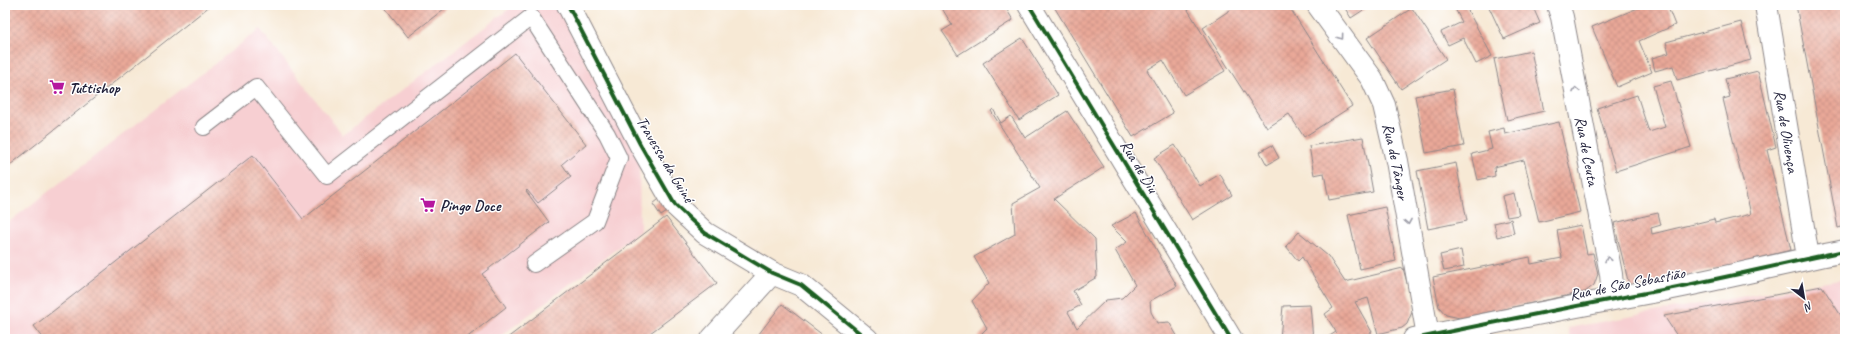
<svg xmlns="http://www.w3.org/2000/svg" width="1850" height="344" font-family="Caveat,sans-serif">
	<defs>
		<pattern id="building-cross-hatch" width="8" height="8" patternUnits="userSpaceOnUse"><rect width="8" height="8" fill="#e9a898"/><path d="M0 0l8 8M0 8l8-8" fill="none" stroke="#c89084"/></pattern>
	</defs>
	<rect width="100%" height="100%" fill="#fff"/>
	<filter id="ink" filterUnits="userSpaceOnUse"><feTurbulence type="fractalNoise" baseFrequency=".025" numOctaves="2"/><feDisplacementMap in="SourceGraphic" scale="8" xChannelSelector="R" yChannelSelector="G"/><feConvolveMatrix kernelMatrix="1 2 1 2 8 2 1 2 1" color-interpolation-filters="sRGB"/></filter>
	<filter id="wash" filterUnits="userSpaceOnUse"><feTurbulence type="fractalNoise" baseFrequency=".012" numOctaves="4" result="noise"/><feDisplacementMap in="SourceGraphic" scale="16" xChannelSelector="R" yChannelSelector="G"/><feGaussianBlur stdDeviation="0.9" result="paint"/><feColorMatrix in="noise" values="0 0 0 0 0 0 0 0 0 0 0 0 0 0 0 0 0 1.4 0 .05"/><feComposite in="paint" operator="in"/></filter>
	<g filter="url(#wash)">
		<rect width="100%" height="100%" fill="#f7e9d5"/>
		<g fill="#f7cfd2">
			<path d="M514,5H557L598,86L639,155L640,231L497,339H5V225L260,29L343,135Z"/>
			<path d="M1845,279V339H1572L1570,337L1568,328L1687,306Z"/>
		</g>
		<g id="blocks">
			<g fill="url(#building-cross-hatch)">
				<path d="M5,5H211L5,169Z"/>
				<path d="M383,5H449L408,37Z"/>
				<path d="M940,5H1004L1013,20L958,55L942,31L952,25Z"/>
				<path d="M1053,5H1185L1225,71L1184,95L1163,60L1147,70L1173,113L1133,137Z"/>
				<path d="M1231,5H1288L1352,106L1304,137L1289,114L1267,128L1203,28L1233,8Z"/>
				<path d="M1343,5H1371L1351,18Z"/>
				<path d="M1453,5H1465L1492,56L1476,64L1463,38L1448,45L1441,32L1462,22Z"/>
				<path d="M1488,5H1532L1540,23L1504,39Z"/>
				<path d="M1645,5H1667L1675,25L1639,41L1652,72L1617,87L1592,27Z"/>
				<path d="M1796,5H1845V226L1838,228Z"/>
				<path d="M1412,8L1446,59L1401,89L1367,38Z"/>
				<path d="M1741,22L1751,60L1677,80L1673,66L1655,71L1652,58L1669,53L1666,42Z"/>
				<path d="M1022,38L1058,95L1019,120L983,63Z"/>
				<path d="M1531,51L1544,111L1507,120L1494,59Z"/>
				<path d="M515,53L586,144L562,164L571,177L538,203L527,190L526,191L549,222L482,274L506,307L465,339H44L34,326L253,155L303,219Z"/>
				<path d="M1758,71L1776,147L1767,150L1791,250L1630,289L1614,223L1658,213L1661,225L1651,228L1652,234L1714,219L1715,223L1751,214L1723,99L1730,97L1725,79Z"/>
				<path d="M1671,81L1691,147L1616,171L1597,108L1637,95L1649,132L1665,127L1653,86Z"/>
				<path d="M1453,89L1464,146L1426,153L1415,96Z"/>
				<path d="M993,109L1001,123L1011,116L1025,138L1067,111L1104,167L1054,199L1095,239L1097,277L1073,291L1081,305L1068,312L1077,328L1106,300L1122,298L1135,285L1115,250L1127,242L1111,226L1136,213L1177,286L1150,301L1151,312L1157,323L1169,322L1179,339H976L987,328L972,301L989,283L974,257L1015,234L1013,203L1040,188L991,111Z"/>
				<path d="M1559,122L1580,212L1539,222L1524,160L1494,167L1495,176L1478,180L1472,154L1492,149L1488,132L1504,128L1505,134Z"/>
				<path d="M1363,137L1373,192L1329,200L1324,173L1314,175L1309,146Z"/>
				<path d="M1175,145L1200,186L1220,174L1232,195L1192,220L1154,158Z"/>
				<path d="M1272,145L1279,158L1267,165L1260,152Z"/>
				<path d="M1456,163L1467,221L1428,229L1417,171Z"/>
				<path d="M1514,193L1519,215L1507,217L1502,196Z"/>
				<path d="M664,195L673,208L661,216L653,204Z"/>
				<path d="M1385,207L1396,261L1360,269L1348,215Z"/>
				<path d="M666,217L717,283L665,322L642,339H506Z"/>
				<path d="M1511,219L1514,233L1497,237L1494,223Z"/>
				<path d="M1581,225L1587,254L1593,253L1598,274L1594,285L1585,292L1460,318L1446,315L1439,307L1433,277L1530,257L1531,264L1562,258L1557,230Z"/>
				<path d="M1299,232L1328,256L1345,282L1403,268L1413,305L1412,312L1407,324L1402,328L1378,334L1368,298L1355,302L1372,332L1360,339H1330L1328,337L1336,332L1325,314L1333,308L1302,257L1298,261L1286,246Z"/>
				<path d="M1461,250L1464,267L1444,271L1440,255Z"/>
				<path d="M1822,286L1845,322V339H1679L1664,316Z"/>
				<path d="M782,304L828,339H755Z"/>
				<path d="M1310,305L1313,339H1280L1283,306Z"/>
			</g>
		</g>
	</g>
	<g filter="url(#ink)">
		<use href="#blocks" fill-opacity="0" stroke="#8c8688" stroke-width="1"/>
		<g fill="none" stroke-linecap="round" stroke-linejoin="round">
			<defs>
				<path id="lane" d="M204,127L256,87L327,176L531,17L607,134L619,158L595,221L534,264"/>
				<g id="street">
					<path d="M568,5L640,144L675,205L705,233L772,273L801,285L867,339"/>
					<path d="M1029,5L1231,339"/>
					<path id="s1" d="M1318,5L1372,79L1384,105L1397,161L1428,336"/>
					<path id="s2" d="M1558,5L1562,17L1611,274L1613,298"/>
					<path id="s3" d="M1766,5L1808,257"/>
					<path d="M712,339L772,273"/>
					<path d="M1414,339C1491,323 1569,307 1646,293C1713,281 1779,264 1845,251"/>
				</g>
			</defs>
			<use href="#lane" stroke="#8c8688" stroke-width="18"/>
			<use href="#street" stroke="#8c8688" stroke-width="24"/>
			<use href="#lane" stroke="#fff" stroke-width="16"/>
			<use href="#street" stroke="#fff" stroke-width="22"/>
			<defs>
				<g id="cycleway">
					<path d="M568,5L640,144L675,205L705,233L772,273L801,285L867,339"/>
					<path d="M1029,5L1231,339"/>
					<path d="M1414,339C1491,323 1569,307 1646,293C1713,281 1779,264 1845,251"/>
				</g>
			</defs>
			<use href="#cycleway" stroke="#fff" stroke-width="6"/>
			<use href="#cycleway" stroke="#1b5e20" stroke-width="4"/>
		</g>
		<defs><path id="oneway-chevron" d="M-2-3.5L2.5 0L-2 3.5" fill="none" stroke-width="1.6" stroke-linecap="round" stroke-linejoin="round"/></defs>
		<g stroke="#9c9ca7">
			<use href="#oneway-chevron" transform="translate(1341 37) rotate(54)"/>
			<use href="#oneway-chevron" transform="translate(1576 90) rotate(-101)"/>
			<use href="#oneway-chevron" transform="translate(1408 222) rotate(80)"/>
			<use href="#oneway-chevron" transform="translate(1608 259) rotate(-101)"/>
		</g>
	</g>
	<defs>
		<symbol id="supermarket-bare" viewBox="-9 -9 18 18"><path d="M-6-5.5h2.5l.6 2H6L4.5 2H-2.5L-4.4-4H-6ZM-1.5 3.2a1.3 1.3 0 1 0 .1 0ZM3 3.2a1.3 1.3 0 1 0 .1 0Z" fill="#b5179e" stroke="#fff" stroke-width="2.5" paint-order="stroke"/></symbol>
	</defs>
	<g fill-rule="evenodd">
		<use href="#supermarket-bare" x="46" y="76" width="22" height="22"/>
		<use href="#supermarket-bare" x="417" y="194" width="22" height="22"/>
	</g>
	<g text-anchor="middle" stroke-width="3" stroke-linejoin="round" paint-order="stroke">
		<g font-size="16" font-weight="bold" fill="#22223b" stroke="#fff" text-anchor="start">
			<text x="69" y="93">Tuttishop</text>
			<text x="440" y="211">Pingo Doce</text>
		</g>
		<g font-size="16" fill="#22223b" stroke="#fff">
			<text dy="6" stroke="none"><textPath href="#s3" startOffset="128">Rua de Olivença</textPath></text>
			<text dy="6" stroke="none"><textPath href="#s2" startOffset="149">Rua de Ceuta</textPath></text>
			<text transform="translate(666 159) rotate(59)" y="6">Travessa da Guiné</text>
			<text dy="6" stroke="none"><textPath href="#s1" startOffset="178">Rua de Tânger</textPath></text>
			<text transform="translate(1140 166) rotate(59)" y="6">Rua de Diu</text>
			<text transform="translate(1627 283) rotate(-11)" y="6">Rua de São Sebastião</text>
		</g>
	</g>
	<rect width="1850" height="344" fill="none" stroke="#fff" stroke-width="20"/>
	<g transform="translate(1804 298) rotate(149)" stroke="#ffffff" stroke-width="3" paint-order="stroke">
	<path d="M0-3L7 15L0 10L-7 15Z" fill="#22223b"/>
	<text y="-6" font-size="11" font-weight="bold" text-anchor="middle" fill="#22223b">N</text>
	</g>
</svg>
